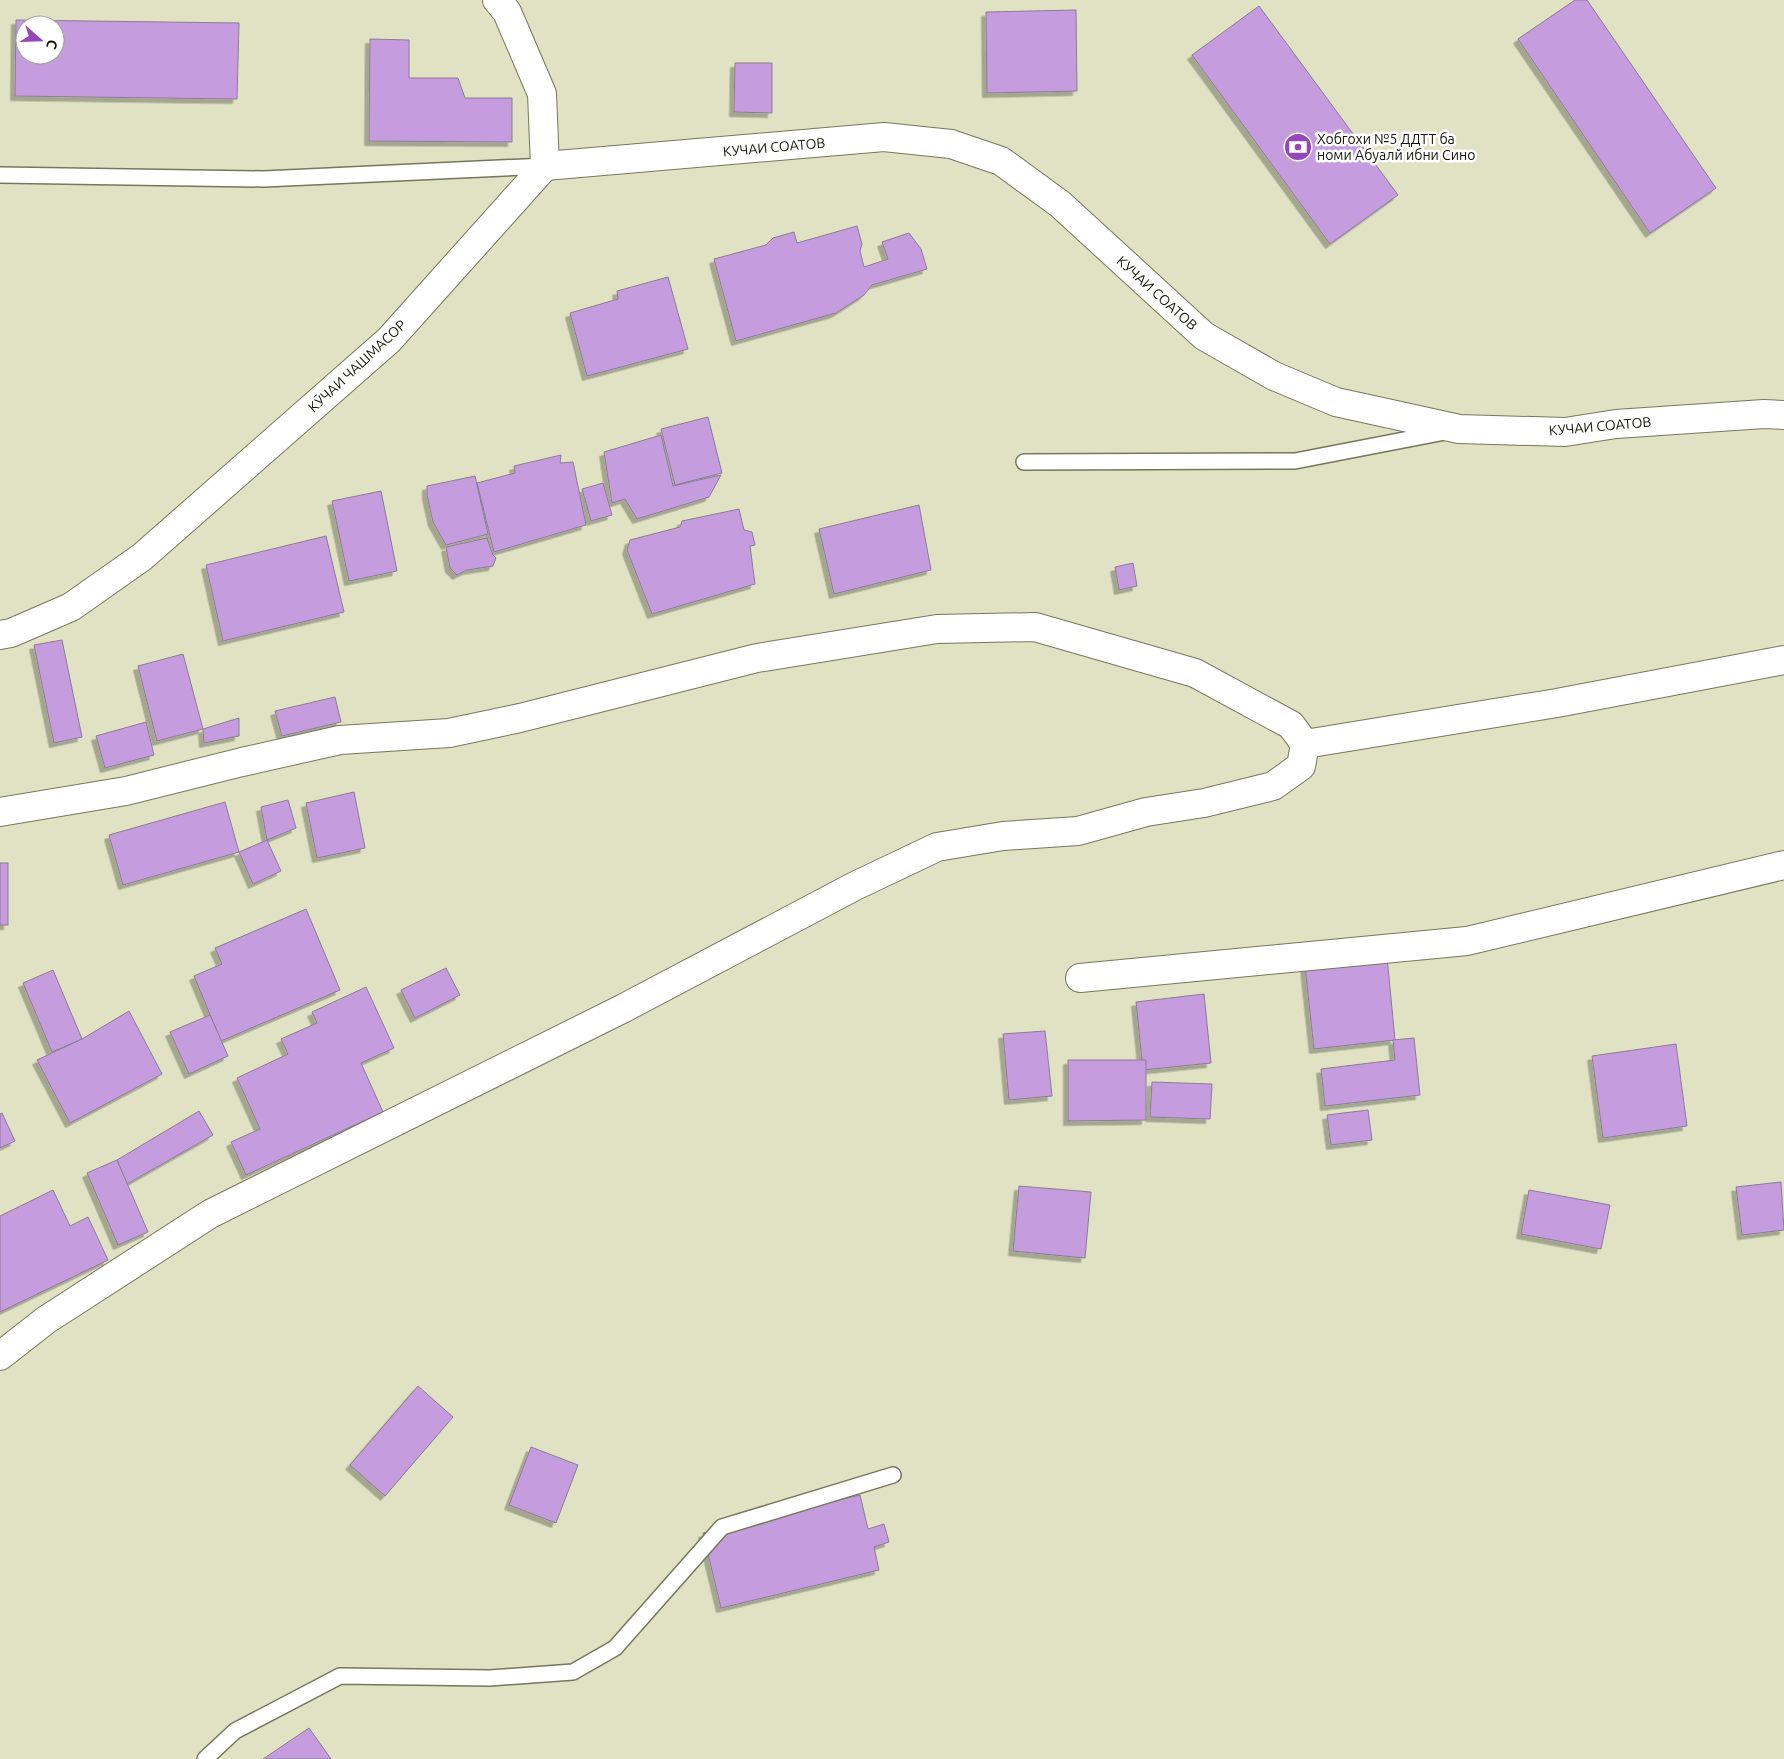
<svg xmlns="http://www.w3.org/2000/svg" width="1784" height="1759" font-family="Ubuntu,sans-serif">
	<defs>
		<filter id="shadow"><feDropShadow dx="-4.5" dy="4.5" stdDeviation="0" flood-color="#0004"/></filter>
	</defs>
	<rect width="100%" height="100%" fill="#e0e2c3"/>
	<g fill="#c59cde" stroke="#8b7b94" fill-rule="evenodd" filter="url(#shadow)">
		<path d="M1575,0H1587L1716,188L1650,233L1518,39Z"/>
		<path d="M1259,6L1398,195L1330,244L1192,55Z"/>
		<path d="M1076,10L1077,91L987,93L986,12Z"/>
		<path d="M16,20L239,23L237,99L15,96ZM25,25H55V55H25Z"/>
		<path d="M370,39L409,40V78H458L465,98H512V142L369,141Z"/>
		<path d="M735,63H772V113L734,112Z"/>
		<path d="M857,226L862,244L860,251L864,267L888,259L882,242L909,233L921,249L927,269L872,285L864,295L836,313L736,341L714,259L766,245L773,238L794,232L797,243Z"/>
		<path d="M668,277L688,349L587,376L570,313L618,299L617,291Z"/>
		<path d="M708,417L722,473L675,485L661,429Z"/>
		<path d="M661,435L673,486L721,475L709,497L637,519L625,499L612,503L604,452Z"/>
		<path d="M561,455L560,463L573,462L586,525L494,552L477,483L515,473L514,466Z"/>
		<path d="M475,476L488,534L446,545L433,522L427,495V486Z"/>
		<path d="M603,483L612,515L591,521L582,489Z"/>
		<path d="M381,491L397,571L349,581L332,501Z"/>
		<path d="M919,505L931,570L834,594L819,529Z"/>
		<path d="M739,509L744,530L752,532L755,545L750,546L755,584L652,614L627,550L630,540L680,527L682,521Z"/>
		<path d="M326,536L344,612L223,641L206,565Z"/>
		<path d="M487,538L493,555L496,558L493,566L467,570L457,575L450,568L446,547Z"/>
		<path d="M1133,563L1137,586L1119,590L1115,567Z"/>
		<path d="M62,640L82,737L54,743L34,645Z"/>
		<path d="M183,654L203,729L157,741L138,666Z"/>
		<path d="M335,697L341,722L282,736L275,711Z"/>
		<path d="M239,718V736L204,743L203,729Z"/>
		<path d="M146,722L154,755L105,768L96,736Z"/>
		<path d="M354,792L365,848L317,858L306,803Z"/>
		<path d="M288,800L296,828L267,840L261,807Z"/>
		<path d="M225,802L239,852L123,885L109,835Z"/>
		<path d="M267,840L281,871L253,884L239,852Z"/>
		<rect x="0" y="863" width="8" height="62"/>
		<path d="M306,909L340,990L221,1041L194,976L222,964L215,948Z"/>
		<path d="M1387,957L1395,1040L1314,1049L1305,966Z"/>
		<path d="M446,968L460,995L415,1018L401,990Z"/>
		<path d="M53,970L82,1039L52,1052L23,983Z"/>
		<path d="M366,987L394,1048L361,1063L383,1112L246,1175L231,1142L260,1129L237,1078L288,1054L281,1039L317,1023L312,1012Z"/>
		<path d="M1204,994L1211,1063L1143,1070L1136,1002Z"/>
		<path d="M129,1011L162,1074L70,1123L37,1060L82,1039Z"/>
		<path d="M210,1015L228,1056L189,1074L170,1032Z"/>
		<path d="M1045,1031L1052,1096L1009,1100L1003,1034Z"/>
		<path d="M1414,1038L1420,1095L1325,1106L1321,1069L1395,1060L1393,1040Z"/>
		<path d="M1676,1044L1687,1126L1603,1138L1592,1056Z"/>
		<path d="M1068,1060H1146V1120L1068,1121Z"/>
		<path d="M1152,1082L1212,1084L1210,1119L1150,1117Z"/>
		<path d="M1368,1110L1372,1140L1331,1145L1327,1115Z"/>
		<path d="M199,1111L213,1135L127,1184L117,1160Z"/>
		<path d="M2,1113L15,1141L0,1148V1114Z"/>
		<path d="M117,1160L148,1232L118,1245L87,1173Z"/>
		<path d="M1781,1182L1784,1230L1742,1235L1736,1187Z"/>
		<path d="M1019,1186L1091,1192L1085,1258L1013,1251Z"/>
		<path d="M53,1190L70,1226L88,1217L108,1260L0,1312V1216Z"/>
		<path d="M1529,1190L1610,1205L1601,1249L1521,1234Z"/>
		<path d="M418,1386L453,1417L385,1496L350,1465Z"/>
		<path d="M531,1447L578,1465L556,1523L509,1505Z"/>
		<path d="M860,1495L868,1529L884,1524L889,1542L874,1547L879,1570L721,1608L703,1533Z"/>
		<path d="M309,1728L331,1759H263Z"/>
	</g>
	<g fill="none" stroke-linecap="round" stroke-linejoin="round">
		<defs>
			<g id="lane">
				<path d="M0,175L264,179L545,166"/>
				<path d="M1024,462L1295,461L1445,432"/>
				<path d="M205,1759L235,1731L340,1676L490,1678L573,1672L615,1648L722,1527L893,1475"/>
			</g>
			<g id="street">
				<path d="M545,166L884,137L951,144L1001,161L1060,204L1204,336L1274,376L1336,402L1459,429L1565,432L1616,424L1764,414L1784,415"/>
				<path d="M0,635L11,633L71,607L142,557L389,340L545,166L542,94L507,12L497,0"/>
				<path d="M1305,744L1557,703L1784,660"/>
				<path d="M0,812L126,791L242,762L340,740L449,733L520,718L757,658L937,629L1035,627L1195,673L1291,725L1305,744L1301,766L1273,786L1204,803L1146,812L1078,831L1003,836L937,847L855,886L624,1008L210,1214L46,1320L0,1356"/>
				<path d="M1080,978L1467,941L1784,865"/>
			</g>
		</defs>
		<use href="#lane" stroke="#76775b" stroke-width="18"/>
		<use href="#street" stroke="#76775b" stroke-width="30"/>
		<use href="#lane" stroke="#fff" stroke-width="15"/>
		<use href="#street" stroke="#fff" stroke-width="28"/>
	</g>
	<defs>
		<symbol id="bank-disc" viewBox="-11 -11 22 22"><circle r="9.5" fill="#9347b9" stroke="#fff"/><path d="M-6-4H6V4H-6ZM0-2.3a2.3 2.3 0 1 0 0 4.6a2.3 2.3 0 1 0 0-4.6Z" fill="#fff"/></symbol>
	</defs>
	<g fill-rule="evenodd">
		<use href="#bank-disc" x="1282" y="131" width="32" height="32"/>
	</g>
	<g text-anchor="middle" stroke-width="5" stroke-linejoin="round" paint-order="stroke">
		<g font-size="14" fill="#131409" stroke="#fff" text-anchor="start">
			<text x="1317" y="144">Хобгохи №5 ДДТТ ба<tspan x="1317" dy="16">номи Абуалй ибни Сино</tspan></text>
		</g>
		<g font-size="14" fill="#131409" stroke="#fff">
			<text transform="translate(774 147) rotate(-5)" y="5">КУЧАИ СОАТОВ</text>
			<text transform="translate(1157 293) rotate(42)" y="5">КУЧАИ СОАТОВ</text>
			<text transform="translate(357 366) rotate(-43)" y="5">КӮЧАИ ЧАШМАСОР</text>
			<text transform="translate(1600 426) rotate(-5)" y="5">КУЧАИ СОАТОВ</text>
		</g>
	</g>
	<g transform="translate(40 40) rotate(110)"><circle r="24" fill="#ffffff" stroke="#a1a19d"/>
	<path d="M0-4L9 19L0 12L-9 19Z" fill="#9347b9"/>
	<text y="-8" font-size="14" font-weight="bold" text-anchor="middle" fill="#131409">С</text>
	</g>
</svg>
